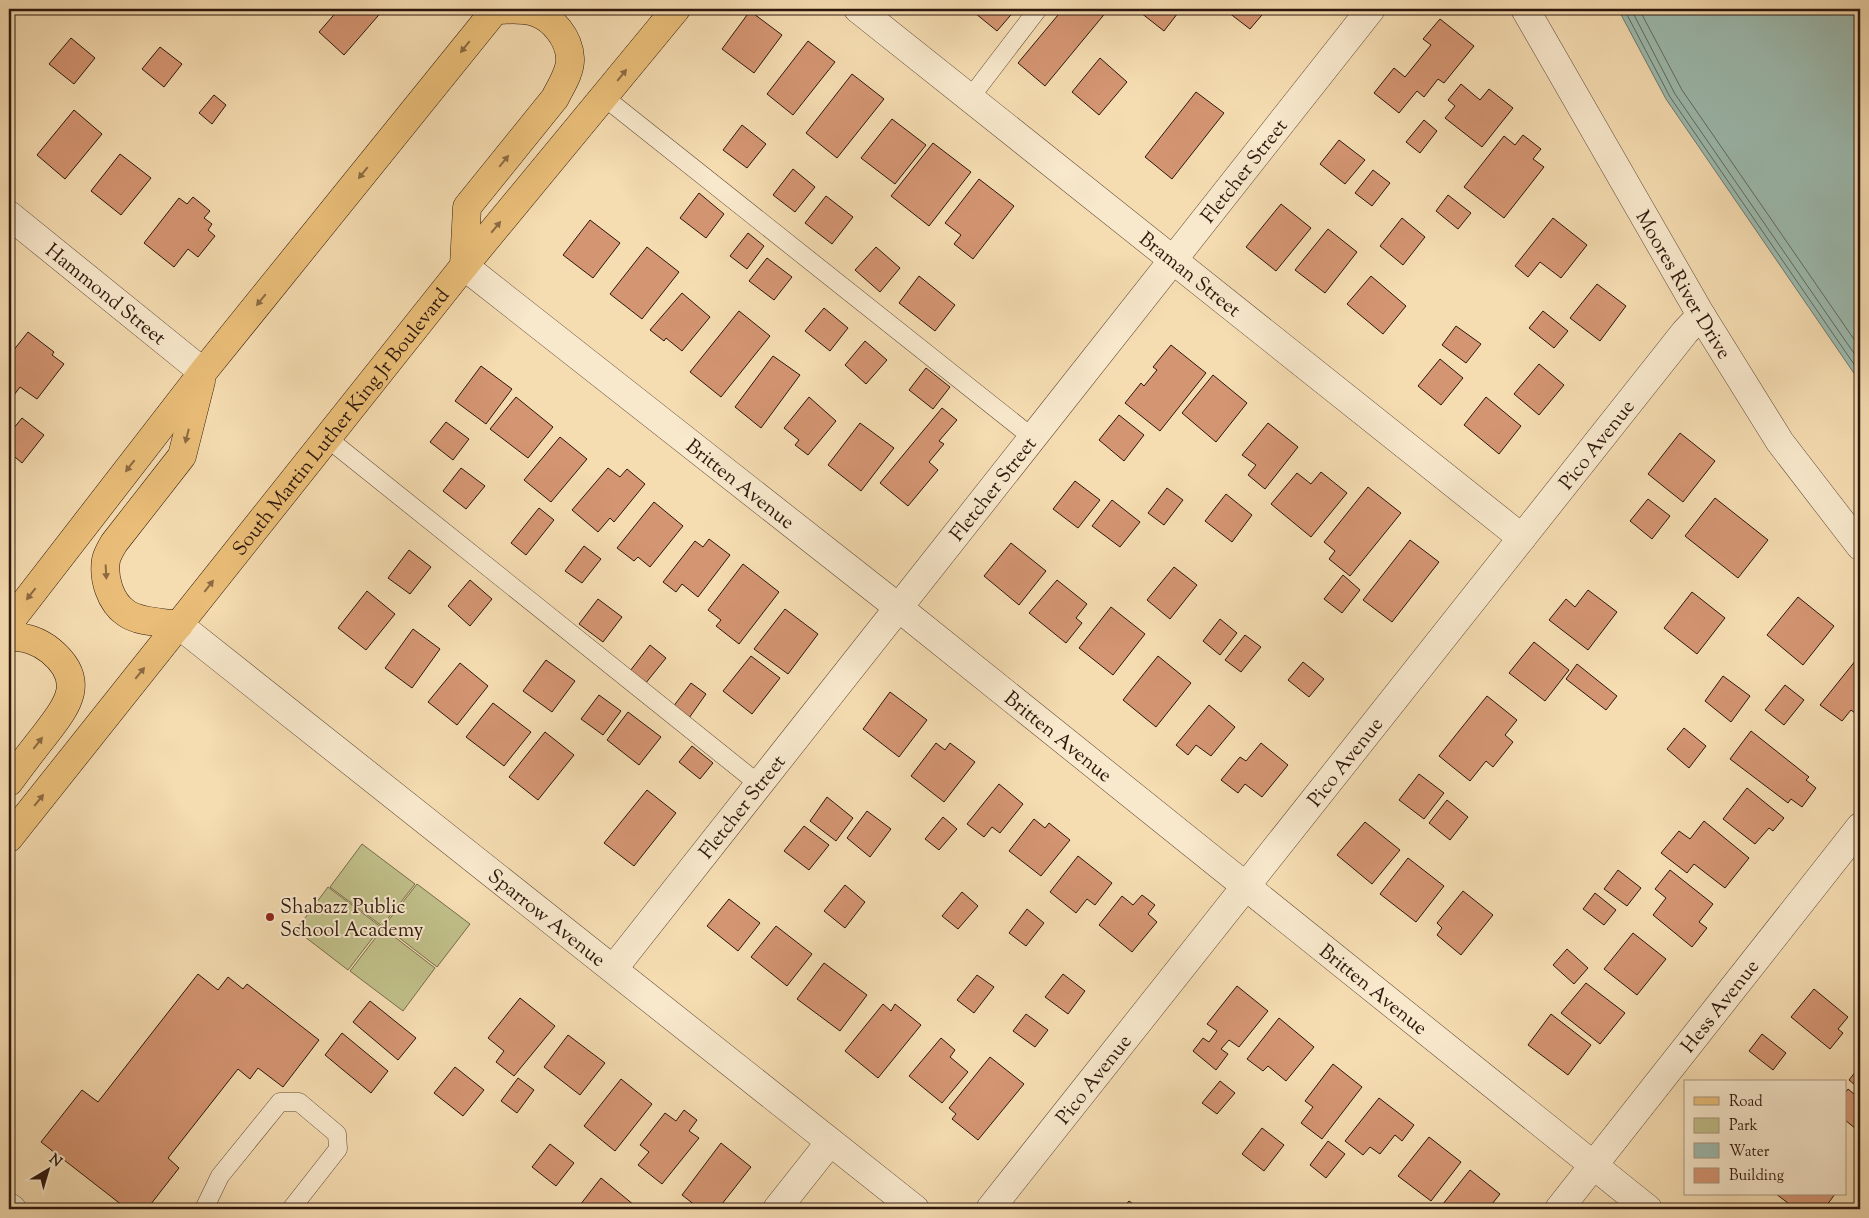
<svg xmlns="http://www.w3.org/2000/svg" width="1869" height="1218" font-family="'Sorts Mill Goudy',serif">
	<rect width="100%" height="100%" fill="#f5dcb1"/>
	<filter id="stains"><feTurbulence type="fractalNoise" baseFrequency=".004" numOctaves="4"/><feColorMatrix values="0 0 0 0 .2 0 0 0 0 .09 0 0 0 0 .02 0 0 0 .5 -.17"/></filter>
	<radialGradient id="worn" r=".72"><stop offset=".6" stop-color="#630" stop-opacity="0"/><stop offset="1" stop-color="#630" stop-opacity=".3"/></radialGradient>
	<g fill="#c0bf89" stroke="#766b4a">
		<path d="M362,844L415,884L382,926L330,887Z"/>
		<path d="M417,884L470,924L437,967L384,926Z"/>
		<path d="M328,887L381,927L348,970L296,930Z"/>
		<path d="M383,928L435,968L403,1011L350,971Z"/>
	</g>
	<path fill="#9cbbb0" stroke="#70796e" d="M1618,9H1860V382L1666,99Z"/>
	<g fill="none" stroke-linecap="round" stroke-linejoin="round">
		<g stroke="#64695e" stroke-width="1">
			<path d="M1624,9L1670,97L1860,373"/>
			<path d="M1631,9L1675,94L1860,362"/>
			<path d="M1639,9L1682,90L1860,348"/>
		</g>
	</g>
	<g fill="#d49572" stroke="#2d170c">
		<path d="M339,9H384L344,55L319,32Z"/>
		<path d="M970,9H1016L997,31Z"/>
		<path d="M1063,9H1104L1107,11L1045,86L1018,63Z"/>
		<path d="M1136,9H1181L1164,31Z"/>
		<path d="M1224,9H1267L1250,29Z"/>
		<path d="M750,11L782,35L754,73L722,49Z"/>
		<path d="M1440,19L1474,46L1444,83L1438,79L1424,97L1417,91L1399,113L1374,93L1394,68L1405,77L1431,45L1423,39Z"/>
		<path d="M71,38L95,58L74,84L49,64Z"/>
		<path d="M808,41L835,62L793,115L767,94Z"/>
		<path d="M160,47L182,64L164,87L142,69Z"/>
		<path d="M1100,58L1127,82L1099,115L1072,92Z"/>
		<path d="M852,74L884,99L837,158L806,133Z"/>
		<path d="M1461,84L1480,100L1489,89L1513,108L1482,147L1445,118L1455,106L1448,100Z"/>
		<path d="M1196,92L1224,113L1172,179L1145,157Z"/>
		<path d="M214,95L226,105L212,124L199,113Z"/>
		<path d="M74,110L102,134L65,179L37,155Z"/>
		<path d="M892,119L926,145L895,184L861,158Z"/>
		<path d="M1424,120L1437,131L1420,153L1406,142Z"/>
		<path d="M742,125L766,144L747,168L723,150Z"/>
		<path d="M1523,135L1541,149L1533,159L1544,167L1504,218L1464,187L1504,136L1515,145Z"/>
		<path d="M1339,140L1365,160L1345,184L1320,164Z"/>
		<path d="M933,143L971,172L929,226L891,196Z"/>
		<path d="M120,154L151,178L121,215L91,191Z"/>
		<path d="M793,169L815,187L795,212L773,195Z"/>
		<path d="M1373,170L1390,183L1372,206L1355,193Z"/>
		<path d="M979,179L1014,206L973,259L954,244L961,235L945,223Z"/>
		<path d="M699,193L724,214L706,238L680,218Z"/>
		<path d="M1448,195L1471,213L1458,229L1436,211Z"/>
		<path d="M826,196L853,217L832,244L805,223Z"/>
		<path d="M193,197L210,211L204,218L212,224L208,230L215,236L198,257L188,249L174,267L144,243L179,198L187,204Z"/>
		<path d="M1281,204L1311,228L1276,271L1246,247Z"/>
		<path d="M1402,218L1425,237L1403,265L1380,246Z"/>
		<path d="M1553,218L1587,245L1561,278L1540,262L1528,277L1515,266Z"/>
		<path d="M590,220L620,243L593,278L563,255Z"/>
		<path d="M1328,229L1357,252L1325,293L1295,270Z"/>
		<path d="M748,233L764,246L747,269L730,256Z"/>
		<path d="M647,247L679,272L642,319L610,294Z"/>
		<path d="M876,247L900,268L880,292L855,270Z"/>
		<path d="M767,258L792,277L774,300L749,281Z"/>
		<path d="M919,276L955,305L935,331L899,303Z"/>
		<path d="M1371,276L1406,306L1383,334L1347,304Z"/>
		<path d="M1597,284L1626,306L1600,341L1570,318Z"/>
		<path d="M682,293L710,317L682,351L666,338L664,341L650,330Z"/>
		<path d="M824,308L848,328L830,351L805,331Z"/>
		<path d="M739,311L770,336L721,397L690,372Z"/>
		<path d="M1543,311L1568,331L1554,348L1529,328Z"/>
		<path d="M1456,326L1481,344L1466,363L1442,345Z"/>
		<path d="M28,332L54,352L52,355L64,364L37,399L20,387L11,399L9,356Z"/>
		<path d="M865,341L887,360L866,384L845,365Z"/>
		<path d="M1171,345L1206,373L1160,431L1125,403L1141,383L1144,386L1157,370L1153,367Z"/>
		<path d="M773,356L800,375L761,428L735,407Z"/>
		<path d="M1440,359L1463,378L1441,405L1418,386Z"/>
		<path d="M1539,364L1564,385L1539,415L1514,394Z"/>
		<path d="M481,366L512,389L486,424L455,401Z"/>
		<path d="M926,368L950,387L933,409L909,390Z"/>
		<path d="M1213,375L1247,403L1216,442L1182,413Z"/>
		<path d="M516,397L553,427L528,458L490,429Z"/>
		<path d="M809,397L836,421L808,455L795,445L799,440L784,428Z"/>
		<path d="M1486,397L1521,426L1499,454L1464,425Z"/>
		<path d="M942,408L957,420L939,441L944,444L929,462L938,470L908,506L880,483Z"/>
		<path d="M1119,415L1144,435L1124,461L1099,440Z"/>
		<path d="M22,418L44,435L22,463L9,452V434Z"/>
		<path d="M446,422L469,439L453,460L430,442Z"/>
		<path d="M860,423L894,448L861,491L828,465Z"/>
		<path d="M1268,423L1298,447L1265,489L1248,475L1256,465L1242,455Z"/>
		<path d="M1680,433L1715,461L1683,502L1648,474Z"/>
		<path d="M560,437L587,459L551,502L524,480Z"/>
		<path d="M461,468L485,486L466,509L443,491Z"/>
		<path d="M608,468L620,477L627,469L645,484L614,522L610,518L598,532L572,510Z"/>
		<path d="M1321,472L1347,493L1311,537L1271,504L1297,473L1311,484Z"/>
		<path d="M1075,481L1100,500L1078,528L1053,509Z"/>
		<path d="M1368,487L1401,513L1350,576L1329,559L1335,551L1324,542Z"/>
		<path d="M1167,488L1183,500L1164,525L1148,513Z"/>
		<path d="M1226,494L1252,515L1232,542L1205,521Z"/>
		<path d="M1715,498L1768,540L1738,578L1685,536Z"/>
		<path d="M1648,499L1670,516L1652,539L1630,521Z"/>
		<path d="M1112,500L1140,522L1120,547L1092,526Z"/>
		<path d="M654,502L683,526L650,567L638,557L634,561L617,548Z"/>
		<path d="M539,508L554,520L526,555L511,543Z"/>
		<path d="M709,539L730,555L698,597L682,584L676,592L663,582L695,541L703,547Z"/>
		<path d="M1410,540L1439,562L1392,622L1363,600Z"/>
		<path d="M1011,543L1046,571L1019,605L984,576Z"/>
		<path d="M584,546L601,559L582,583L565,571Z"/>
		<path d="M409,550L431,567L410,594L388,578Z"/>
		<path d="M743,564L779,592L739,644L716,626L721,620L708,610Z"/>
		<path d="M1174,567L1197,585L1170,619L1147,600Z"/>
		<path d="M1343,575L1360,590L1342,613L1324,599Z"/>
		<path d="M470,580L492,599L470,626L448,606Z"/>
		<path d="M1057,580L1087,604L1076,618L1082,623L1066,643L1029,613Z"/>
		<path d="M1588,590L1617,612L1588,650L1549,620L1566,599L1575,607Z"/>
		<path d="M367,591L395,614L366,650L338,628Z"/>
		<path d="M1692,592L1725,618L1697,654L1664,628Z"/>
		<path d="M1798,597L1834,626L1803,665L1767,635Z"/>
		<path d="M598,599L622,617L603,642L579,624Z"/>
		<path d="M1111,607L1145,634L1113,675L1079,648Z"/>
		<path d="M785,609L818,634L788,674L754,649Z"/>
		<path d="M1220,619L1237,633L1220,655L1203,641Z"/>
		<path d="M413,629L440,649L412,688L385,668Z"/>
		<path d="M1245,635L1261,647L1241,672L1225,660Z"/>
		<path d="M1534,642L1569,670L1545,701L1509,673Z"/>
		<path d="M650,645L666,658L645,684L630,671Z"/>
		<path d="M1860,655V709L1856,714L1851,710L1842,721L1820,705Z"/>
		<path d="M751,656L780,678L752,714L723,691Z"/>
		<path d="M1158,656L1191,683L1156,727L1123,700Z"/>
		<path d="M546,660L575,681L552,712L523,691Z"/>
		<path d="M1303,662L1324,679L1309,697L1288,680Z"/>
		<path d="M460,663L488,686L457,725L428,702Z"/>
		<path d="M1577,664L1617,696L1606,710L1566,679Z"/>
		<path d="M1723,676L1750,696L1731,722L1705,701Z"/>
		<path d="M691,683L706,694L689,718L673,707Z"/>
		<path d="M1785,685L1804,700L1784,725L1765,710Z"/>
		<path d="M890,692L927,720L899,757L863,729Z"/>
		<path d="M599,695L621,711L603,735L581,719Z"/>
		<path d="M1487,696L1517,720L1505,735L1513,742L1493,767L1486,761L1470,781L1439,756Z"/>
		<path d="M493,703L531,732L504,766L466,737Z"/>
		<path d="M1209,705L1235,727L1211,756L1196,745L1188,755L1176,745Z"/>
		<path d="M628,712L661,737L639,765L607,740Z"/>
		<path d="M1684,728L1706,746L1689,768L1667,749Z"/>
		<path d="M1751,731L1809,777L1806,780L1816,788L1802,807L1791,799L1788,803L1730,759Z"/>
		<path d="M545,732L574,755L538,800L509,777Z"/>
		<path d="M936,743L945,750L950,743L975,762L944,802L911,776Z"/>
		<path d="M1261,743L1288,765L1262,797L1245,784L1238,793L1221,780L1240,757L1246,761Z"/>
		<path d="M692,746L713,763L700,779L679,762Z"/>
		<path d="M1419,774L1444,793L1424,819L1399,800Z"/>
		<path d="M999,784L1023,804L1000,833L992,827L984,837L967,824Z"/>
		<path d="M1747,788L1784,818L1773,831L1769,828L1755,844L1723,819Z"/>
		<path d="M647,790L676,813L634,866L604,843Z"/>
		<path d="M827,797L853,818L836,841L810,821Z"/>
		<path d="M1447,800L1468,817L1450,840L1429,823Z"/>
		<path d="M867,811L891,829L870,857L847,838Z"/>
		<path d="M943,817L957,829L939,850L925,839Z"/>
		<path d="M1034,819L1045,828L1049,823L1070,840L1041,876L1009,851Z"/>
		<path d="M1704,821L1749,858L1725,888L1694,864L1687,873L1661,853L1679,831L1690,839Z"/>
		<path d="M1365,822L1400,850L1372,884L1337,855Z"/>
		<path d="M804,826L829,845L809,870L784,851Z"/>
		<path d="M1078,856L1112,883L1095,905L1087,899L1076,913L1050,892Z"/>
		<path d="M1408,858L1444,886L1416,922L1380,894Z"/>
		<path d="M1618,870L1641,888L1627,906L1604,889Z"/>
		<path d="M1670,870L1713,904L1699,922L1707,928L1692,947L1653,915L1666,898L1655,889Z"/>
		<path d="M845,885L865,902L845,928L824,911Z"/>
		<path d="M1463,891L1493,915L1461,955L1437,935L1442,928L1437,923Z"/>
		<path d="M962,892L978,906L958,929L942,916Z"/>
		<path d="M1595,893L1616,910L1604,925L1583,909Z"/>
		<path d="M1142,895L1155,905L1148,914L1157,922L1132,952L1099,925L1122,896L1133,905Z"/>
		<path d="M729,899L760,923L738,951L707,926Z"/>
		<path d="M1027,909L1044,923L1026,946L1009,933Z"/>
		<path d="M776,926L812,954L787,986L751,957Z"/>
		<path d="M1633,933L1666,959L1637,995L1604,969Z"/>
		<path d="M1567,949L1588,968L1574,984L1553,965Z"/>
		<path d="M824,963L867,995L840,1031L797,999Z"/>
		<path d="M198,974L218,990L228,977L243,989L247,984L319,1040L283,1087L258,1068L250,1079L238,1069L168,1158L179,1168L147,1209H127L41,1142L82,1090L98,1102Z"/>
		<path d="M1063,974L1085,991L1068,1014L1045,997Z"/>
		<path d="M977,975L994,987L974,1013L957,1000Z"/>
		<path d="M1586,983L1625,1013L1600,1044L1561,1013Z"/>
		<path d="M1237,986L1268,1011L1239,1047L1229,1040L1221,1049L1228,1054L1216,1070L1193,1051L1203,1038L1209,1042L1217,1031L1207,1024Z"/>
		<path d="M1814,989L1848,1017L1838,1029L1843,1033L1830,1049L1791,1017Z"/>
		<path d="M520,998L555,1026L514,1076L496,1062L504,1051L488,1038Z"/>
		<path d="M370,1001L416,1038L398,1060L353,1022Z"/>
		<path d="M883,1004L891,1011L895,1004L921,1025L878,1078L845,1051Z"/>
		<path d="M1026,1014L1048,1030L1035,1047L1013,1031Z"/>
		<path d="M1551,1014L1591,1045L1568,1075L1528,1045Z"/>
		<path d="M1279,1018L1314,1047L1286,1081L1268,1066L1263,1071L1247,1059Z"/>
		<path d="M342,1033L388,1071L371,1093L325,1055Z"/>
		<path d="M1762,1034L1786,1053L1773,1070L1749,1051Z"/>
		<path d="M568,1035L605,1063L580,1095L544,1067Z"/>
		<path d="M941,1038L955,1050L950,1057L968,1072L942,1103L909,1076Z"/>
		<path d="M990,1057L1024,1084L978,1140L952,1119L956,1114L949,1108Z"/>
		<path d="M1333,1064L1362,1087L1322,1139L1301,1123L1313,1107L1305,1101Z"/>
		<path d="M1860,1066V1089L1849,1080Z"/>
		<path d="M455,1067L484,1090L463,1116L434,1093Z"/>
		<path d="M518,1078L534,1090L517,1113L501,1101Z"/>
		<path d="M621,1079L652,1104L615,1151L584,1126Z"/>
		<path d="M1220,1081L1235,1093L1217,1114L1202,1103Z"/>
		<path d="M1848,1089L1860,1099V1123L1856,1129L1845,1120V1093Z"/>
		<path d="M1379,1098L1414,1125L1402,1141L1395,1135L1380,1154L1370,1147L1363,1155L1345,1141Z"/>
		<path d="M684,1110L697,1120L689,1131L699,1138L662,1184L638,1165L649,1152L640,1145L665,1113L676,1121Z"/>
		<path d="M1262,1128L1284,1145L1264,1171L1242,1154Z"/>
		<path d="M1429,1137L1461,1162L1431,1201L1398,1176Z"/>
		<path d="M1328,1141L1345,1154L1326,1178L1310,1165Z"/>
		<path d="M721,1143L751,1167L718,1209H714L707,1204L700,1209L682,1195Z"/>
		<path d="M550,1144L574,1163L556,1186L532,1167Z"/>
		<path d="M1470,1170L1500,1194L1488,1209H1439Z"/>
		<path d="M601,1178L634,1205L631,1209H585L580,1205Z"/>
		<path d="M1776,1194H1835L1824,1209H1796Z"/>
		<path d="M1129,1201L1140,1209H1122Z"/>
	</g>
	<g fill="none" stroke-linecap="round" stroke-linejoin="round">
		<defs>
			<g id="lane">
				<path d="M604,97L1033,438"/>
				<path d="M970,98L1038,9"/>
				<path d="M327,438L760,785"/>
				<path d="M204,1209L220,1176L280,1102H299L337,1134L338,1149L291,1209"/>
			</g>
			<g id="street">
				<path id="s1" d="M858,9L1522,538"/>
				<path id="s2" d="M1525,9L1701,315L1780,442L1860,546"/>
				<path id="s3" d="M9,215L203,372"/>
				<path id="s4" d="M464,266L899,608L1648,1209"/>
				<path id="s5" d="M179,625L915,1209"/>
				<path id="s6" d="M614,968L1371,9"/>
				<path d="M9,1207L12,1209"/>
				<path d="M777,1209L830,1142"/>
				<path id="s7" d="M990,1209L1685,332L1701,315"/>
				<path id="s8" d="M1559,1209L1860,827"/>
			</g>
			<g id="primary">
				<path d="M464,266L467,207L555,98C561,86 571,71 570,58C569,38 553,18 534,12C521,8 507,10 495,10"/>
				<path d="M9,623L203,372L496,9"/>
				<path d="M179,625C163,622 140,623 126,613C110,602 103,578 106,560C107,555 111,548 114,543L182,456L201,381"/>
				<path d="M9,638C24,635 40,642 51,651C88,682 66,707 44,736C32,751 20,767 9,782"/>
				<path id="s9" d="M9,838L464,266L676,9"/>
			</g>
		</defs>
		<use href="#lane" stroke="#5f4835" stroke-width="19"/>
		<use href="#street" stroke="#5f4835" stroke-width="29"/>
		<use href="#primary" stroke="#2d170c" stroke-width="29"/>
		<use href="#lane" stroke="#f8e8cc" stroke-width="18"/>
		<use href="#street" stroke="#f8e8cc" stroke-width="28"/>
		<use href="#primary" stroke="#eabe78" stroke-width="28"/>
	</g>
	<defs><path id="oneway-solid" d="M-6-.8H1V-3.2L6.5 0L1 3.2V.8H-6Z" transform="scale(1.25)"/></defs>
	<g fill="#8c6a42">
		<use href="#oneway-solid" transform="translate(465 47) rotate(129)"/>
		<use href="#oneway-solid" transform="translate(622 75) rotate(-51)"/>
		<use href="#oneway-solid" transform="translate(504 161) rotate(-51)"/>
		<use href="#oneway-solid" transform="translate(363 173) rotate(129)"/>
		<use href="#oneway-solid" transform="translate(496 227) rotate(-50)"/>
		<use href="#oneway-solid" transform="translate(261 300) rotate(129)"/>
		<use href="#oneway-solid" transform="translate(187 436) rotate(104)"/>
		<use href="#oneway-solid" transform="translate(130 466) rotate(128)"/>
		<use href="#oneway-solid" transform="translate(106 572) rotate(87)"/>
		<use href="#oneway-solid" transform="translate(209 586) rotate(-52)"/>
		<use href="#oneway-solid" transform="translate(31 594) rotate(128)"/>
		<use href="#oneway-solid" transform="translate(140 673) rotate(-51)"/>
		<use href="#oneway-solid" transform="translate(38 743) rotate(-52)"/>
		<use href="#oneway-solid" transform="translate(39 800) rotate(-51)"/>
	</g>
	<circle fill="#8f2418" stroke="#f8e8cc" stroke-width="2" cx="270" cy="917" r="5"/>
	<g text-anchor="middle" stroke-width="4" stroke-linejoin="round" paint-order="stroke">
		<g font-size="20" fill="#2d170c" stroke="#f8e8cc">
			<text dy="7" stroke="none"><textPath href="#s6" startOffset="1016">Fletcher Street</textPath></text>
			<text dy="7" stroke="none"><textPath href="#s1" startOffset="425">Braman Street</textPath></text>
			<text dy="7" stroke="none"><textPath href="#s2" startOffset="318">Moores River Drive</textPath></text>
			<text dy="7" stroke="none"><textPath href="#s3" startOffset="125">Hammond Street</textPath></text>
			<text dy="7" stroke="none"><textPath href="#s9" startOffset="532">South Martin Luther King Jr Boulevard</textPath></text>
			<text dy="7" stroke="none"><textPath href="#s7" startOffset="976">Pico Avenue</textPath></text>
			<text dy="7" stroke="none"><textPath href="#s4" startOffset="352">Britten Avenue</textPath></text>
			<text dy="7" stroke="none"><textPath href="#s6" startOffset="611">Fletcher Street</textPath></text>
			<text dy="7" stroke="none"><textPath href="#s4" startOffset="758">Britten Avenue</textPath></text>
			<text dy="7" stroke="none"><textPath href="#s7" startOffset="571">Pico Avenue</textPath></text>
			<text dy="7" stroke="none"><textPath href="#s6" startOffset="206">Fletcher Street</textPath></text>
			<text dy="7" stroke="none"><textPath href="#s5" startOffset="470">Sparrow Avenue</textPath></text>
			<text dy="7" stroke="none"><textPath href="#s4" startOffset="1162">Britten Avenue</textPath></text>
			<text dy="7" stroke="none"><textPath href="#s8" startOffset="259">Hess Avenue</textPath></text>
			<text dy="7" stroke="none"><textPath href="#s7" startOffset="166">Pico Avenue</textPath></text>
		</g>
		<g font-size="20" fill="#2d170c" stroke="#f8e8cc" text-anchor="start">
			<text x="280" y="913">Shabazz Public<tspan x="280" dy="23">School Academy</tspan></text>
		</g>
	</g>
	<rect width="1869" height="1218" fill="none" stroke="#f5dcb1" stroke-width="30"/>
	<rect x="10" y="10" width="1849" height="1198" fill="none" stroke="#2d170c" stroke-width="2.5"/>
	<rect x="15" y="15" width="1839" height="1188" fill="none" stroke="#2d170c"/>
	<rect x="1684" y="1080" width="162" height="115" fill="#f8e8cc" stroke="#a7947f"/>
	<rect x="1694" y="1097" width="25" height="8" fill="#eabe78" stroke="#a7947f"/>
	<text x="1729" y="1106" font-size="15" fill="#2d170c">Road</text>
	<rect x="1694" y="1118" width="25" height="15" fill="#c0bf89" stroke="#a7947f"/>
	<text x="1729" y="1130" font-size="15" fill="#2d170c">Park</text>
	<rect x="1694" y="1143" width="25" height="15" fill="#9cbbb0" stroke="#a7947f"/>
	<text x="1729" y="1156" font-size="15" fill="#2d170c">Water</text>
	<rect x="1694" y="1168" width="25" height="15" fill="#d49572" stroke="#a7947f"/>
	<text x="1729" y="1180" font-size="15" fill="#2d170c">Building</text>
	<g transform="translate(48 1170) rotate(38)" stroke="#f8e8cc" stroke-width="4" paint-order="stroke">
	<path d="M0-4L9 19L0 12L-9 19Z" fill="#2d170c"/>
	<text y="-8" font-size="14" font-weight="bold" text-anchor="middle" fill="#2d170c">N</text>
	</g>
	<rect width="100%" height="100%" filter="url(#stains)"/>
	<rect width="100%" height="100%" fill="url(#worn)"/>
</svg>
